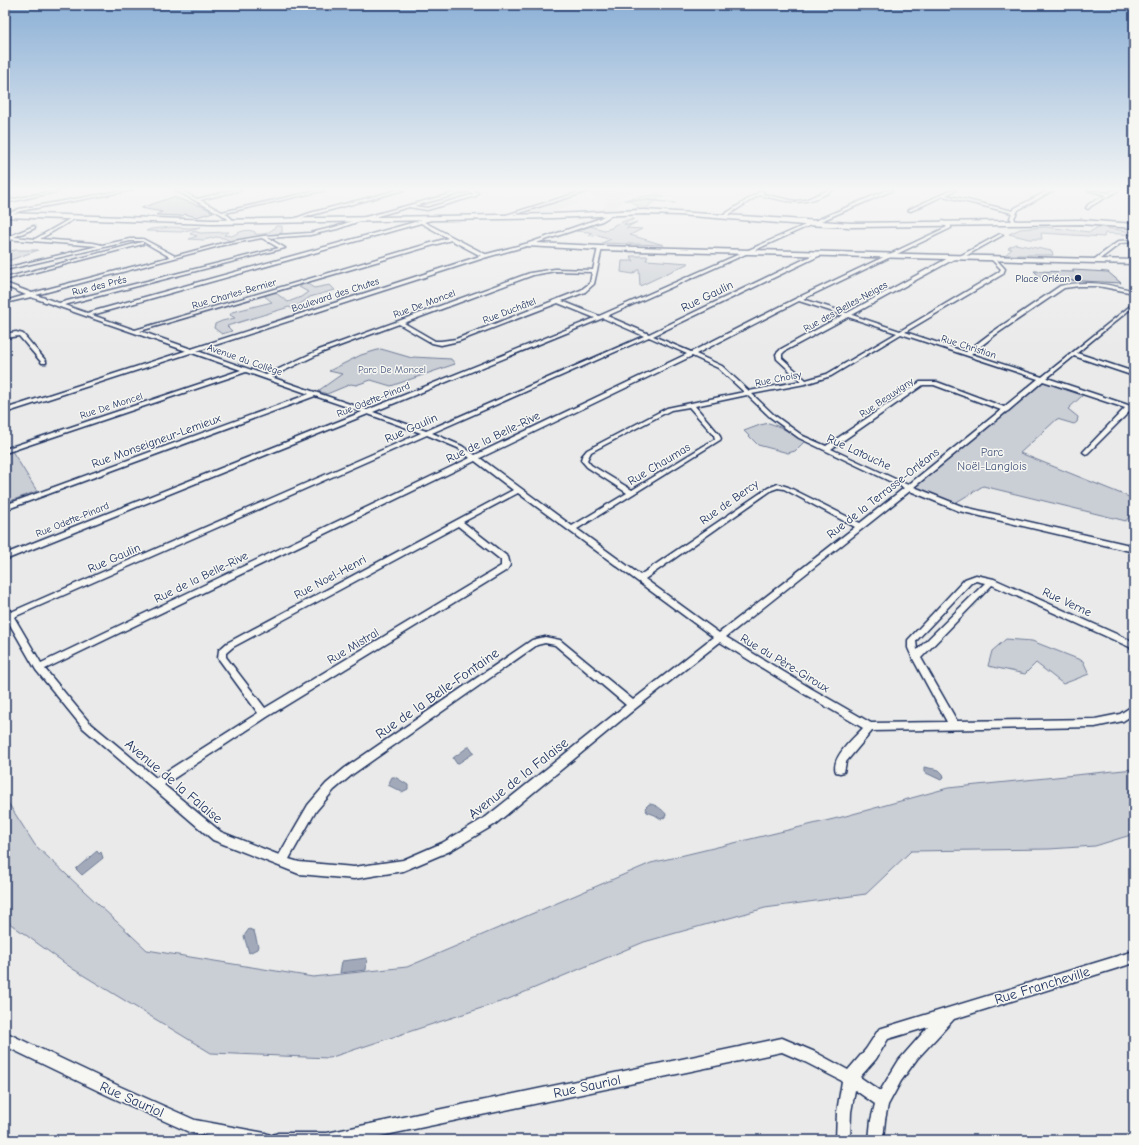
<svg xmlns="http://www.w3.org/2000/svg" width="1139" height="1145" font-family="'Comic Neue',sans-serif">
	<rect width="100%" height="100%" fill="#e9eae9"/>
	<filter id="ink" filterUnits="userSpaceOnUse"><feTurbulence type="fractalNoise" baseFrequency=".025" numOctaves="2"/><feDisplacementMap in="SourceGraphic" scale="8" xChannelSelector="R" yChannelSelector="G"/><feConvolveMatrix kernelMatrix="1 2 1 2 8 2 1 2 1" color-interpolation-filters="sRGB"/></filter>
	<g filter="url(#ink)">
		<g fill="#dadcde">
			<path d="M590,190H635L618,199L624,201L607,214H594L608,205L603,204L606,202L605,199L581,193Z"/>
			<path d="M564,198L580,203L540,216L502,217Z"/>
		</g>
		<g fill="#caced5" stroke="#727e9a">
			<path d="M652,195H661L664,197L656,198L658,200L650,204L647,209L650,211L619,212V210L634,209L639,207L627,199Z"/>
			<path d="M630,219H634L624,224L628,225L637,222L626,228L642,229L630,235L664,245L602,243L611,239L598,235L593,236L589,235L592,233C587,231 581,232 576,231L590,226L604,230L612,228L614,225Z"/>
			<path d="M276,226H282V233L232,242L224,238L216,237L204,240L189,239L197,236L190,234L194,231L200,233L229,232L224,235L232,236C239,232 247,228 255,232V234C264,235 270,233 276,226Z"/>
			<path d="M172,227L189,228L201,227L181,232L146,231L151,229Z"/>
			<path d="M1045,227L1090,232L1098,227L1134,232V235L1105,233L1104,237L1041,233L1042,239H1029L1009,234L1020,229Z"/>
			<path d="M1015,244L1052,251L1053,255H1005L1012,249L1008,248Z"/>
			<path d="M16,250H38L5,262V252Z"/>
			<path d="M630,256H648L646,260L689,263L640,286L639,269L633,274L621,272L622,261H634Z"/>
			<path d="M306,283L314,288L330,285L335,290L310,297L293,309L289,307L227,326L232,331L222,334L214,328L215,324L222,321L235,318L230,315L232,312L272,302L262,294L273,291L288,302L301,297L308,292L299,287Z"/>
			<path d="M381,349L412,358L413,357L451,359L455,364L391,386L371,380L356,385L351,384L327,394L318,391L342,374L329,371L361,355Z"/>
			<path d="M1042,379L1085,393L1068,409L1078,417L1077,422L1074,424L1057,419L1020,453L1134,499V510L1126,521L983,486L950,506L909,488Z"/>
			<path d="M769,423L780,427L805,441L795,451L788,453L758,445L744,431L760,425Z"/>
			<path d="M12,451L37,491L5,503V453Z"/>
			<path d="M1006,639L1032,641L1083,661L1089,674L1063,684L1036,663L1025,674L988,666L992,651Z"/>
			<path d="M1134,769V834L1095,846L1049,849L911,851L866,894L765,908L644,942L506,1000L329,1058L211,1053L73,969L5,920V798L35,845L147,950L313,977L407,967L651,863L842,817L948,788Z"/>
		</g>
		<g fill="#a2aaba" stroke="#6c7995">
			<path d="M468,747H470L474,753L457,764L453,758Z"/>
			<path d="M924,767L939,770L943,774L944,777L941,780L924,772Z"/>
			<path d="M392,777H395L408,785V789L402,792L388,785Z"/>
			<path d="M649,804C655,804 662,809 666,814L665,817L661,819L655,815L647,812L645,808Z"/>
			<path d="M97,851L99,854L101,852L103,858L82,875L76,869Z"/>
			<path d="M249,929L254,931L258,946L257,949L249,953L244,936Z"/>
			<path d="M367,958L366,970L340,973L342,961Z"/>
		</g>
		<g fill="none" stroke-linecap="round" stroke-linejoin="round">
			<path stroke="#6c7995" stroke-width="1.5" d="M624,200H648L675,203"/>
		</g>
		<g fill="#b6bbc6" stroke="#1b2f5e">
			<path d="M173,197L204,207L213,212L197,217L185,214L182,216L156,215L162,212L141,208Z"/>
			<path d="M1072,270L1108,272L1121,283L1042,279L1034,271L1074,272Z"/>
		</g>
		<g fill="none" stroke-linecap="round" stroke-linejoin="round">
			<defs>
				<g id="minor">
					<path d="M57,190H64L5,203V201Z"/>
					<path d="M125,190H133L20,211L5,217V215L19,209Z"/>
					<path d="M175,190H180L197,199L234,190H241L200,200L222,212L319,190H326L225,213L232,219L229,223L227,222L228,219L221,214Z"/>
					<path d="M398,190H404L312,215L291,222L288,221L310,213Z"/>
					<path d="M465,190H473L478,193L476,196L427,210L409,207L360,221L337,229L310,235L268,238L285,248L64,305L87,313L433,217L434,219L424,222L487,255V257H483L451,240L140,331L266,375L319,350L530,273L555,269L593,270L598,248L600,247L602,248L594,284L585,292L562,301L599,316L812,222L813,224L607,316L649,334L817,253H821V255L653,336L691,352L797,298L947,227L941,222L943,221L951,226V228L803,299L847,313L952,256H956V258L852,315L900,331L999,272L1001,269L990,258L994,257L1005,269L1003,274L905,332L966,352L991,333L1060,286C1085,280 1110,284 1134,291V293L1098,286H1079L1064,288L995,335L971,354L1042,377L1134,303V306L1077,353L1134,372V376L1074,356L1047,378L1134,407V411L1131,410L1088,453L1086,454L1083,452L1125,408L1043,381L1008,411L1006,412L914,487L964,507L1134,546V552L959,511L910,491L726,637L812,689L871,723L947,722L912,657L908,648V640L965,579L976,575L994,579L1134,642V649L992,585L921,658L957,721L1095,719L1120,714L1134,705V714L1123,721L1095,727L872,731L846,762L844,772L840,773L836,772C830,758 854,738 863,728L806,695L720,642L636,708L494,825L450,851L403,871L354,879L299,874L213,840L83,728L36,670L5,616V606L8,607L11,612L421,433L368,414L5,560V554L362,412L315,396L5,510V505L309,394L246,372L5,453V449L241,370L31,297L5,303V301L26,295L5,286V283L32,293L170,257L142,241H130L5,270V268L98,246L5,239V237H8L34,226L35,228L14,237L35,239L75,216L76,218L40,239L93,243L102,245L130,239H143L175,256L223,243L263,236L310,233L335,227L358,219ZM469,191L474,194L427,208L414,206ZM421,223L448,238L135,330L92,315ZM262,238L279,248L59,303L36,295L223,245ZM555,271L592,272L590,283L581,290L456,339L441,341H435L404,323L533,275ZM799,301L843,315L781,349L776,354L777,359L801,381L749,391L722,366L696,354ZM558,303L595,318L367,410L271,377L323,352L399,324L432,343L441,345L459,341ZM848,317L897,333L827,374L806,380L782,358V354L785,351ZM603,318L644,336L426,431L373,412ZM901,334L1038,379L1004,407L937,382H920L826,446L803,436L774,415L752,394L805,384L831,376ZM649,337L687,354L475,455L462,446L432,433ZM692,356L718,368L744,392L667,408L587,450L582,456L581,460L587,467L627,493L572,526L480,458ZM923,385H934L1001,410L908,485L831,449ZM747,395L770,417L799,438L904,488L860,523L788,487L778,484L768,488L640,575L577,529L720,440L721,439L719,434L695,406ZM689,407L714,435L715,439L632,490L591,465L587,460L591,452L671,410ZM427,435L458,448L470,458L41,663L14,617ZM475,461L513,490L227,643L219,650L218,658L258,713L156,778L89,722L45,669ZM778,488L784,489L855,527L719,633L645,579L772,490ZM518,493L713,637L633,700L560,640L545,637L532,640L345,768L326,784L308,805L279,855L221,832L164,785L267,717L507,570L510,565L508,557L463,522ZM458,526L501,560V566L265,708L226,657V653L233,647ZM976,581L985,583L917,650L916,641L971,583ZM545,643L555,645L626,705L486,817L442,843L403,860L354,867L299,862L289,859L316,811L334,790L353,774L537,645Z"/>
					<path d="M586,190H592L503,218L500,217Z"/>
					<path d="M828,190H833C803,208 791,202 759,195L728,215L727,218L724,217L725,214L761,191L764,192L762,194L795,201L805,200Z"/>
					<path d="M951,190H956L946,195L1013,211L1015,208L1049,190H1054L1018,210L1014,218L1016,222L1014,223L1010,218L1012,213L943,196L911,211L908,210Z"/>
					<path d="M1087,190L1109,193L1114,190H1119L1091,206L1088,209L1086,208L1089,204L1106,195Z"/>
					<path d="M1000,234L1003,235L962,258L958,257Z"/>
					<path d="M1134,240V242L1121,243L1096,262L1092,261L1119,241Z"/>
					<path d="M142,242H143V244L5,280V278Z"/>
					<path d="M16,332L23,334L46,361V363H42L19,336L5,338V334Z"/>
					<path d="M1134,951V963L954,1019L917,1059L901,1081L888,1105L885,1120L883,1140H869L871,1120L875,1104L855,1090L851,1112L850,1140H836L837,1112L842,1081L805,1062L782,1052L362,1140H225L189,1132L111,1097L5,1046V1032L121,1087L195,1120L265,1133L270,1135L272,1138L273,1135L278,1133H327L782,1038L815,1052L848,1070L866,1049L879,1029ZM928,1027L899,1060L880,1091L860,1077L876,1059L888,1039Z"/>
				</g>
				<g id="tertiary">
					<path d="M5,190H11L5,192Z"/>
					<path d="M887,190H893L814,224L810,223Z"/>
					<path d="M610,213L612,215L602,221L536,243L600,246L1134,260V264L600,250L527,246L487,257L5,413V409L483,255L529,243L598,219Z"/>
				</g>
				<path id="secondary" d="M644,210L851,223L1081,220L1134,224V228L1081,224L851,227L804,225L679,215L644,214L553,218L213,224L5,217V213L213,220L553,214Z"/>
			</defs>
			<use href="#minor" stroke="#1b2f5e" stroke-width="3"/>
			<use href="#tertiary" stroke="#1b2f5e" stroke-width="3"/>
			<use href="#secondary" stroke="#1b2f5e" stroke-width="3"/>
			<use href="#minor" fill="#f6f6f2" fill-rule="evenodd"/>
			<use href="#tertiary" fill="#f6f6f2" fill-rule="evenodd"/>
			<use href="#secondary" fill="#f6f6f2" fill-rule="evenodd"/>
		</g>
	</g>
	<linearGradient id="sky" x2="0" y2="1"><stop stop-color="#8cb0d6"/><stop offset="0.54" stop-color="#f5f6f5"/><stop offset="1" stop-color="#f5f6f5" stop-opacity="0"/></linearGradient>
	<rect width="1139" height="350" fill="url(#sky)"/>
	<circle fill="#1b2f5e" stroke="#f6f6f2" stroke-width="1.5" cx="1078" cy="278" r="4"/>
	<g text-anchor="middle" stroke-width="3" stroke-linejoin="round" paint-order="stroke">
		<g font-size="10" fill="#1b2f5e" stroke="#f6f6f2" text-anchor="end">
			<text x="1070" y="282">Place Orléan</text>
		</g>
		<g font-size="10" fill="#1b2f5e" stroke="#f6f6f2">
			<text transform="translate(99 285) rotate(-14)" y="4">Rue des Prés</text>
			<text transform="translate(234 293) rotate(-16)" y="4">Rue Charles-Bernier</text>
			<text transform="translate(335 294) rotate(-18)" y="4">Boulevard des Chutes</text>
			<text transform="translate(424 303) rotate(-20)" y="4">Rue De Moncel</text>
			<text transform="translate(845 306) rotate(-29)" y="4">Rue des Belles-Neiges</text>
			<text transform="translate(509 310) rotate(-21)" y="4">Rue Duchâtel</text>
			<text transform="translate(969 346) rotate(18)" y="4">Rue Christian</text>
			<text transform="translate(245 359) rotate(19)" y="4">Avenue du Collège</text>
			<text transform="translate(778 378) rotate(-11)" y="4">Rue Choisy</text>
			<text transform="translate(886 397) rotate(-34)" y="4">Rue Beauvigny</text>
			<text transform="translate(373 399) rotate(-22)" y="4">Rue Odette-Pinard</text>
			<text transform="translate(111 405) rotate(-18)" y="4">Rue De Moncel</text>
			<text transform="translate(72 519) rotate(-22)" y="4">Rue Odette-Pinard</text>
		</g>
		<g font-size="10" fill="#47577c" stroke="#f6f6f2">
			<text x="392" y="373">Parc De Moncel</text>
		</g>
		<g font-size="12" fill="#1b2f5e" stroke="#f6f6f2">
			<text transform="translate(707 296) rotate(-26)" y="4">Rue Gaulin</text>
			<text transform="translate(411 428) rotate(-24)" y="4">Rue Gaulin</text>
			<text transform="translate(493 437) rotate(-26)" y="4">Rue de la Belle-Rive</text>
			<text transform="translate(156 441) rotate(-20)" y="4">Rue Monseigneur-Lemieux</text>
			<text transform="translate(859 452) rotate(25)" y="4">Rue Latouche</text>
			<text transform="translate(659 464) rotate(-31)" y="4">Rue Chaumas</text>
			<text transform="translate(883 493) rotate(-38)" y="4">Rue de la Terrasse-Orléans</text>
			<text transform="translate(729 502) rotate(-35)" y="4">Rue de Bercy</text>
			<text transform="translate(114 558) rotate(-24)" y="4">Rue Gaulin</text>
			<text transform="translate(201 577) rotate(-26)" y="4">Rue de la Belle-Rive</text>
			<text transform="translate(330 577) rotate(-28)" y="4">Rue Noel-Henri</text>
			<text transform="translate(1067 602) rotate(25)" y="4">Rue Verne</text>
			<text transform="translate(353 646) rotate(-31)" y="4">Rue Mistral</text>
			<text transform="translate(785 663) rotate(31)" y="4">Rue du Père-Giroux</text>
		</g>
		<g font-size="12" fill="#47577c" stroke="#f6f6f2">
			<text x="992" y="456">Parc<tspan x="992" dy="14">Noël-Langlois</tspan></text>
		</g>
		<g font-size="14" fill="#1b2f5e" stroke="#f6f6f2">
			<text transform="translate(437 693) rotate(-35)" y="5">Rue de la Belle-Fontaine</text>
			<text transform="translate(518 778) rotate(-38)" y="5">Avenue de la Falaise</text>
			<text transform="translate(174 781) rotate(40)" y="5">Avenue de la Falaise</text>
			<text transform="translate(1042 985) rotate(-17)" y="5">Rue Francheville</text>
			<text transform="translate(587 1086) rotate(-12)" y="5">Rue Sauriol</text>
			<text transform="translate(132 1099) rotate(24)" y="5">Rue Sauriol</text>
		</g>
	</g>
	<rect width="1139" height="1145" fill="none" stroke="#f6f6f2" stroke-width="20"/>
	<rect x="10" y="10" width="1119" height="1125" fill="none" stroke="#1b2f5e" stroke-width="1.5" filter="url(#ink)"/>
</svg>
